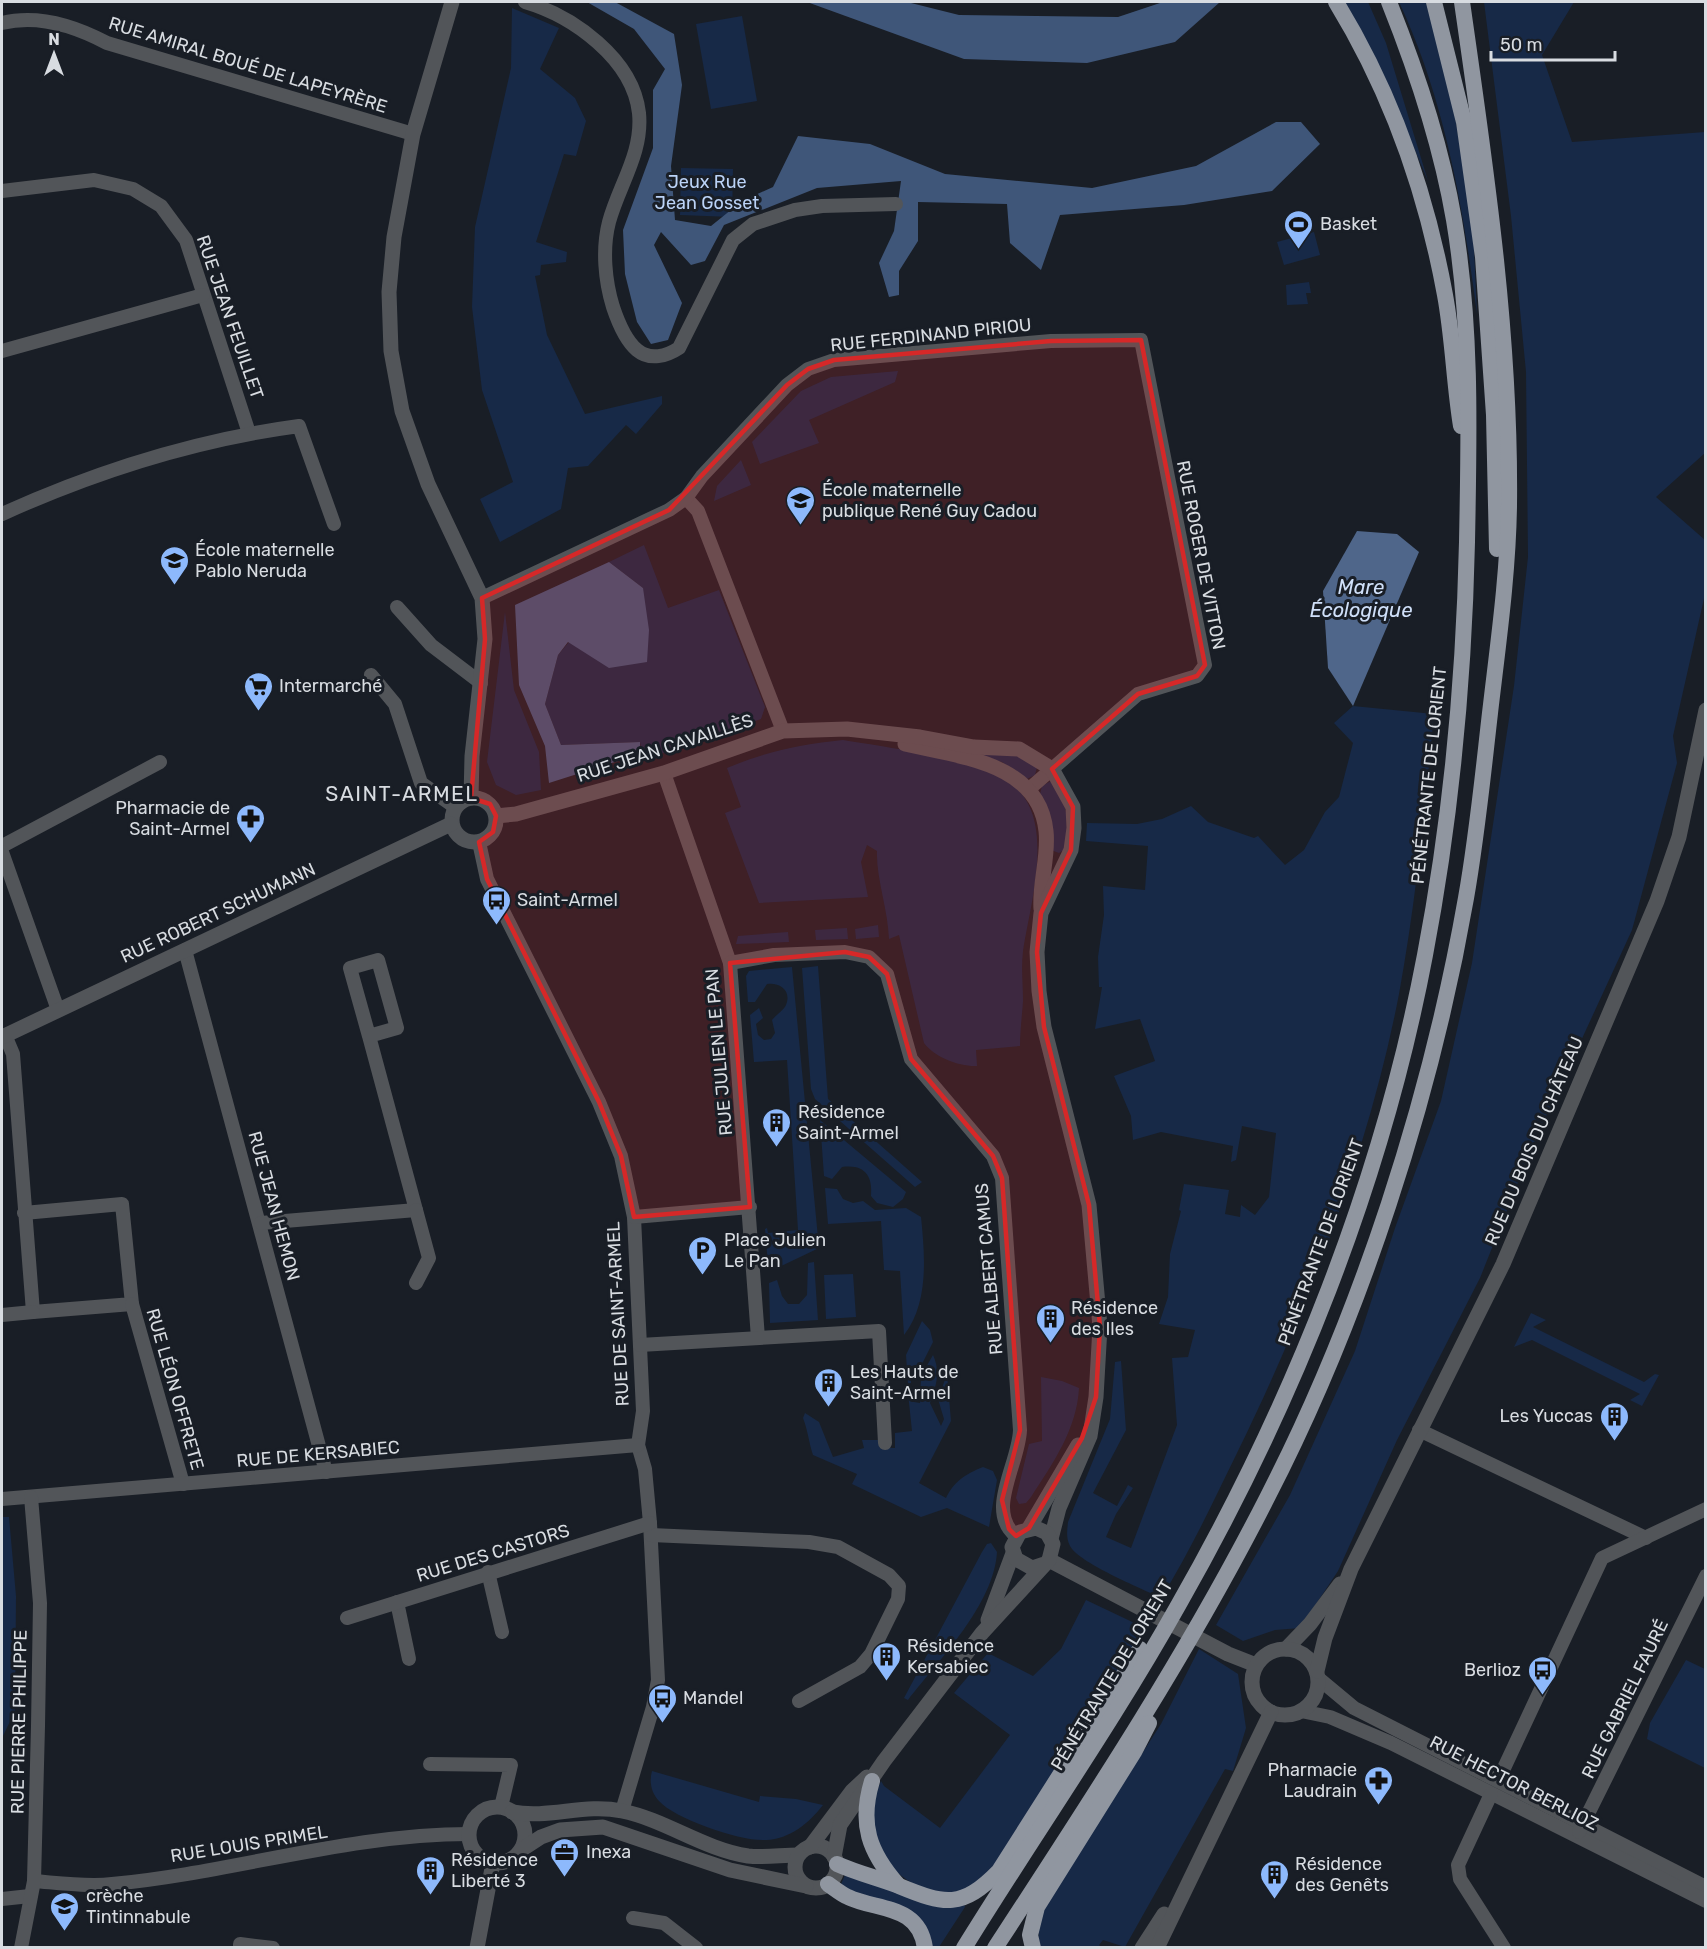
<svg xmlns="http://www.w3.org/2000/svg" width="1707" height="1949" font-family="Rubik,sans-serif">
	<rect width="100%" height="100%" fill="#191e26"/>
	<g fill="#172947">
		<path d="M1341,2H1368L1386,43L1428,181L1377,61Z"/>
		<path d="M1399,2H1426L1452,98L1473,227L1477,314C1463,207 1445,100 1399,2Z"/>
		<path d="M1484,2H1574L1542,55L1572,142L1705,132V453L1656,497L1705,540V594L1673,736L1677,763L1632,930L1533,1145L1480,1278L1397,1440L1338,1571L1300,1628L1275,1630L1243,1641L1216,1625L1290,1495L1355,1351L1395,1228L1441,1101L1472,963L1514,686L1528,557L1526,372L1511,216Z"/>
		<path d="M512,8L559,28L540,69L575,98L586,121L576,156L564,154L536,242L567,252L566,262L541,265L540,275L535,276L547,335L585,414L662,396V404L636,434L626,425L588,466L568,468L561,509L500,542L480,499L513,482L482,390L472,307L475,227L511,68Z"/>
		<path d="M742,16L757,101L711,109L696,24Z"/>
		<path d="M681,168L733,169L732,217L680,215Z"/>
		<path d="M1314,232L1320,255L1284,265L1277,242Z"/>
		<path d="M1309,282L1311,293H1306L1308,304L1287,305L1286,285Z"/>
		<path d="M898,371L895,382L809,420L819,443L760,464L752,442L801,391L831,377Z"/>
		<path d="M741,460L751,485L714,501L717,486Z"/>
		<path d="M644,545L668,608L719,590L765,707L761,719L643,760L640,742L561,745L545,704L558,655L569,642L609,667L643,588L609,562Z"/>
		<path d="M505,612L514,690L539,752L541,790L516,795L496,785L487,762Z"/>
		<path d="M1353,706L1434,714C1425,808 1416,901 1399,994C1369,1150 1307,1310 1237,1453C1213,1502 1190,1552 1161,1598C1141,1588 1079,1563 1070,1546C1066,1538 1067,1531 1068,1522L1110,1419L1115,1362L1121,1361L1126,1430L1093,1493L1117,1506L1128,1485L1133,1488L1116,1514L1106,1537L1131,1548L1177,1425L1172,1358L1188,1357L1195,1330L1159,1324L1168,1297L1170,1254L1181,1211L1179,1210L1184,1184L1229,1190L1225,1214L1240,1217L1241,1205L1255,1215L1269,1197L1276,1133L1242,1126L1236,1160L1231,1162L1233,1146L1161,1132L1133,1140L1131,1116L1114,1076L1155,1061L1140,1019L1095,1029L1102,987H1099L1098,957L1104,915L1103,886L1145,890L1148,846L1086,841L1087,823L1137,824L1162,819L1191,806L1208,822L1254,838L1258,836L1285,865L1304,850L1325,812L1339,797L1353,743L1334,723Z"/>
		<path d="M843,740C885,747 977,759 1010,783C1058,817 1030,903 1023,951C1021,968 1023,984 1023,1001C1022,1016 1020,1031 1020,1046L976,1050L977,1066C960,1067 934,1057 924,1043L899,935L889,939C888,909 876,878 877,851L867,845L861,862L868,897L759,903L725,813L741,807L727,768C765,752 801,744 843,740Z"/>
		<path d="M960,752L1023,755L1037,767L1035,775L1027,779L1002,762Z"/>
		<path d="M1051,781L1065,801L1068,837L1066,849L1059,853L1051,850L1040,794L1042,786Z"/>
		<path d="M878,925L879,937L856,939L855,929Z"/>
		<path d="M847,928L848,939L816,940L815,930Z"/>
		<path d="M788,932L789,942L736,944L738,936Z"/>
		<path d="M818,966L828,1099L922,1182L915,1187L815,1099L811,1089L802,968Z"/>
		<path d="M792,967L819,1248L775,1269L768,1265L765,1229L767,1228L768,1233L798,1230L787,1060L754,1062L750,1015L759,1008L763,1018L756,1024L758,1035L764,1040L771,1039L775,1033L772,1020C776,1015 784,1010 786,1005C792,990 779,982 767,984L755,1002H748L746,976L749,971Z"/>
		<path d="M820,1120L906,1192L903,1199L893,1207L877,1203L871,1196C873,1175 864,1164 842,1167L832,1179L824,1176Z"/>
		<path d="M825,1188L837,1189L843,1199L853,1203L863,1201L875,1210L906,1208L921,1217C925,1256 929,1303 904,1335L900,1271L884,1270L881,1221L828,1224Z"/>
		<path d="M814,1262L818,1320L770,1323L769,1283L777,1280L782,1296L788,1304H799L807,1295L808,1263Z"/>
		<path d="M853,1274L856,1317L826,1319L824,1275Z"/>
		<path d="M1531,1313L1546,1320L1533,1327L1644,1382L1655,1374L1659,1375L1642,1406L1630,1400L1640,1394L1532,1340L1514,1347Z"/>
		<path d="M922,1321L930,1330L933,1342L918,1372L911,1373V1383L908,1384L906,1355Z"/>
		<path d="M933,1355C941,1372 936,1386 930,1403L941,1426L944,1419L938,1399L947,1374L951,1421L919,1483L946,1498C955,1480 966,1474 983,1467L993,1471L997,1480L989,1527L947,1508L921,1517L852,1484L857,1474L813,1455C809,1443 808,1431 803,1418L805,1413L819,1422L833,1457L864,1448L862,1440H879L880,1448H895V1433L912,1431L908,1393L913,1391L914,1402L920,1403L921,1376Z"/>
		<path d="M1041,1377L1062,1381L1079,1388C1077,1429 1053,1463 1031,1497L1026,1503L1019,1504L1016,1498L1029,1444L1042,1441Z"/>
		<path d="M2,1517H9L16,1596L15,1711L2,1738Z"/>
		<path d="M991,1543L997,1552C994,1604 940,1659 908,1700L904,1698L982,1552L987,1544Z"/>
		<path d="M1086,1600L1145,1628L996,1863C988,1871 979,1884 968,1888C953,1895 939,1894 923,1888C879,1871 862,1824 881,1781L884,1786L940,1828L1010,1735L954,1693L988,1653L1033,1676L1061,1649Z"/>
		<path d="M1199,1649L1238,1674L1246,1728L1233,1771L1225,1769L1125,1947L1103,1940L1099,1945L1101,1947H1040C1036,1929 1040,1916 1048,1900L1161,1724Z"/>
		<path d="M1686,1660L1705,1669V1768L1647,1739L1650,1723Z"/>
		<path d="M652,1771L759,1802L760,1796L796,1799L823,1805C809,1823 790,1839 766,1840C742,1842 675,1819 659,1801C651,1793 649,1781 652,1771Z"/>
		<path d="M846,1873L964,1903L965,1907L939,1947H932L926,1933L848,1891L841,1884Z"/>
	</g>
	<g fill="#3f5679">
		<path d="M587,2H615L674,34L682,85L671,166L675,220L711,226L742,201L773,187L798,136L870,144L945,174L1092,188L1196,166L1276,122H1301L1320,144L1272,191L1184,205L1060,215L1041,270L1010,243L1007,204L918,202V241L899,271V295L889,297L879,263L894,231L901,181L817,188L724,225L705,261L691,265L661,232L654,245L682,303L668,340L651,344L637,322L625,274L623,230L653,148V90L665,69L634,29Z"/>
		<path d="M807,2H907L959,15L1118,17L1163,2H1220L1175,42L1087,63L964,59Z"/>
		<path d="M609,562L643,588L649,630L647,662L609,668L568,642L558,655L545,704L561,745L640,742V754L549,783L545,746L519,685L515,605Z"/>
	</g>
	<path fill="#4f668a" d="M1357,531L1397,534L1419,552L1353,706L1328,668L1323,591Z"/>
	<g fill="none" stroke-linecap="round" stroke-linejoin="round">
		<g stroke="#525559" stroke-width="14">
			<path d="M525,2C573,16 633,59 639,113C643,153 619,185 609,222C602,249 605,281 613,307C618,322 625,340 637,350C650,361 667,356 679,348L733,240L753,224L795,210L822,206L896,204"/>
			<path d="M2,23C38,14 75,26 107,43L413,134"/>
			<path d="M2,191L94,180L133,189L161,206L186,240L249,433"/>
			<path d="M2,351L203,295"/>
			<path d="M686,498L698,511L783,731"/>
			<path d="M2,514C97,471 195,440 299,426L334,524"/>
			<path d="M482,598L669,510L686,498L702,476L787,385L808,369L834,360L1051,341L1141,340L1205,665L1197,676L1138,694L1028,790"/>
			<path d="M397,607L431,645L481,683"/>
			<path d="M371,675L395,704L421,783L455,807"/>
			<path d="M664,773L730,963L758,1338"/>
			<path d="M479,842L487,879L599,1102L621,1156L634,1217L643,1411L638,1445L645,1469L650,1523L658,1680L653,1707L622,1811"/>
			<path d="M2,846L160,762"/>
			<path d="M2,852L58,1010"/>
			<path d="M185,950L326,1472"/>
			<path d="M730,963L774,955L845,952L869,957L887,974L911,1059L993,1156L1002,1178L1020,1430C1019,1464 985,1511 1016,1536"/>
			<path d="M5,1035L13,1054L33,1312L132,1304L122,1204L24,1213"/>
			<path d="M634,1217L750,1207"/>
			<path d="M261,1223L416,1210L369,1036L397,1028L378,960L350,968L369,1036"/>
			<path d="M416,1283L429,1258L416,1210"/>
			<path d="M132,1304L183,1484"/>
			<path d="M2,1315L33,1312"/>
			<path d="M640,1345L879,1331L885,1443"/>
			<path d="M1419,1430L1646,1538"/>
			<path d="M2,1499L638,1445"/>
			<path d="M651,1535L809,1542L838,1547L889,1575L899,1586L898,1599L871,1654L860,1667L799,1701"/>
			<path d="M488,1572L502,1632"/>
			<path d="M397,1602L409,1659"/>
			<path d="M347,1618L650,1523"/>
			<path d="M1318,1678L1354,1708L1706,1887"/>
			<path d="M1301,1711L1330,1717L1391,1743L1706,1901"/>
			<path d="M430,1764L511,1765L501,1807"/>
			<path d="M1498,1781L1602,1558L1706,1509"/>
			<path d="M1491,1794L1458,1865L1460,1879L1504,1948"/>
			<path d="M1579,1832L1706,1576"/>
			<path d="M34,1881C59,1883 87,1887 112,1884C231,1873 349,1834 469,1834"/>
			<path d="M2,1899L30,1896"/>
			<path d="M633,1918L664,1923L696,1948"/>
			<path d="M21,1948L34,1881L38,1726L40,1603L31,1497"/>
			<path d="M240,1948V1944L273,1948"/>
		</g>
		<g stroke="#525559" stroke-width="15">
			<path d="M452,2L413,134L394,237L389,292L391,351L402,411L428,484L482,598L485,639L472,756L471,798"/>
			<path d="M905,744C958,757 1039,762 1046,831C1049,857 1039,883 1041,909"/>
			<circle cx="474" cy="820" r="22"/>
			<path d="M496,816L516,814L664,773L783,731L847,729L920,737L974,747L1019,749L1052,769L1073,807L1074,828L1071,850L1041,913L1037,952L1039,991L1044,1027L1089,1205L1100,1327L1096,1397L1090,1436L1059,1508L1051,1539"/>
			<path d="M2,1037L451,824"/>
			<path d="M1029,1528L1078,1445"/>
			<path d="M1049,1560L1228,1654L1256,1665"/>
			<path d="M988,1620L1013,1553"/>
			<path d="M1286,1649L1310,1624L1340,1584"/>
			<circle cx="1285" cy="1682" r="33"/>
			<path d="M1317,1671L1325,1638L1351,1569L1503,1264L1657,901L1679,837L1706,710"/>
			<circle cx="497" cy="1835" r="28"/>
			<path d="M512,1812C550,1819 584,1803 622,1811C666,1820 703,1849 748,1856C764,1858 782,1855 798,1855"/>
			<circle cx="816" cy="1867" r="21"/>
			<path d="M810,1847L852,1791L867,1777"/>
			<path d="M521,1850L541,1837L560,1830L603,1827L730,1870L806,1886"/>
			<path d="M834,1857L840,1825L884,1761L982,1633L1049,1560L1053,1544L1047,1533L1036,1528L1020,1532L1012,1547L1016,1559L1032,1568L1044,1564"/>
			<path d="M477,1948L493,1863"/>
			<path d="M1142,1948L1164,1914"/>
			<path d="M1157,1948L1271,1712"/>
		</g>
		<g stroke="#9096a0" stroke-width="16">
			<path d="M1336,2C1391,92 1426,191 1445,295C1453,338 1454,383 1461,426"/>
			<path d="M1434,2L1464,122L1483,257L1494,415L1497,549"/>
			<path d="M872,1781C859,1824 869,1852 898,1885"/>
			<path d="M837,1864C857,1873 878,1878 899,1886C945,1905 962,1909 999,1871L1140,1649"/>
			<path d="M828,1884C834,1888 841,1894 848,1897C877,1911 919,1904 925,1948"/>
			<path d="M964,1948C1035,1833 1113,1722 1179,1604C1293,1404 1382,1182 1425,955C1451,819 1464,680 1467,542C1469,434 1472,327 1454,220C1441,144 1417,72 1389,2"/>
			<path d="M995,1948C1091,1801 1189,1652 1268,1496C1361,1315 1431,1098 1466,898C1477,836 1483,774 1490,713C1498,644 1508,575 1509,506C1511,337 1486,169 1462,2"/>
			<path d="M1033,1948L1030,1935L1037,1907L1134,1752L1149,1723"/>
		</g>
	</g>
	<path fill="#d62828" fill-opacity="0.2" stroke="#d62828" stroke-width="4.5" stroke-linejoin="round" d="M1141,340L1205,665L1197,676L1138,694L1052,769L1073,807L1071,850L1041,913L1037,952L1044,1027L1089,1205L1100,1327L1096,1397L1082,1438L1029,1528L1016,1536L1009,1529L1002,1500L1020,1430L1002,1178L993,1156L911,1059L887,974L869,957L845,952L730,963L750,1207L634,1217L621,1156L599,1102L487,879L479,842L493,832L496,816L490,804L471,798L485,639L482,598L669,510L787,385L808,369L834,360L1051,341Z"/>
	<defs>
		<symbol id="stadium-pin" viewBox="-11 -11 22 30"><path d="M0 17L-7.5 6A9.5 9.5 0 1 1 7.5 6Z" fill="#8db9fc" stroke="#191e26"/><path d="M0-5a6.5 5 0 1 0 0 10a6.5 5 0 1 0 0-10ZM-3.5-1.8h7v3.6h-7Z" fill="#111"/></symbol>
		<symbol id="school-pin" viewBox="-11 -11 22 30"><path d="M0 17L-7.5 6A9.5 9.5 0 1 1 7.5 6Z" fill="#8db9fc" stroke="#191e26"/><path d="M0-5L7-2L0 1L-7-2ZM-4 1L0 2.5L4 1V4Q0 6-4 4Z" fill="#111"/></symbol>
		<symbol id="supermarket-pin" viewBox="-11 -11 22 30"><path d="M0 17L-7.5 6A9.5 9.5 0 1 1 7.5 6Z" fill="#8db9fc" stroke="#191e26"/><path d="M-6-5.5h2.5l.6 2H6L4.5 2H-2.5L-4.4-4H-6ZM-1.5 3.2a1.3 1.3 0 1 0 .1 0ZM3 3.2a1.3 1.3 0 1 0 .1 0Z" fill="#111"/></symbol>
		<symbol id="pharmacy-pin" viewBox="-11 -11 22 30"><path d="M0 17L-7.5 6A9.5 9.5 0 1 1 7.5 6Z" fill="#8db9fc" stroke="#191e26"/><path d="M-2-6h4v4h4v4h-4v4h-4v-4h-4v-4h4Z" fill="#111"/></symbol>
		<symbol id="bus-pin" viewBox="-11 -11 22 30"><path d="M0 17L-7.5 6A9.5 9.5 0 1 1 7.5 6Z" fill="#8db9fc" stroke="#191e26"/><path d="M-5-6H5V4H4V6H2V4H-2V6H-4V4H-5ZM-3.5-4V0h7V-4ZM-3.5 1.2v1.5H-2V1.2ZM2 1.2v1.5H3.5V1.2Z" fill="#111"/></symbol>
		<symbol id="building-pin" viewBox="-11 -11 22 30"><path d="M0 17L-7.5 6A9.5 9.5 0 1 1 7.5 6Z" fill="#8db9fc" stroke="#191e26"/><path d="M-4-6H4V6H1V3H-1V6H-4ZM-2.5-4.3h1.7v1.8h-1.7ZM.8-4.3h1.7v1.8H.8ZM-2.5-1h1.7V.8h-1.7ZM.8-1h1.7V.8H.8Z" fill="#111"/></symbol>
		<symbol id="parking-pin" viewBox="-11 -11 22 30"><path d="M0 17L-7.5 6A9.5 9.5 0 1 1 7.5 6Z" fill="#8db9fc" stroke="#191e26"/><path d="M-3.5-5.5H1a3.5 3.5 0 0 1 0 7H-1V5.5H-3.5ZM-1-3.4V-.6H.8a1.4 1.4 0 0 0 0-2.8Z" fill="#111"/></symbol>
		<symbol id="office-pin" viewBox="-11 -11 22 30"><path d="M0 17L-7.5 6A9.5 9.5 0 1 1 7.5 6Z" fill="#8db9fc" stroke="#191e26"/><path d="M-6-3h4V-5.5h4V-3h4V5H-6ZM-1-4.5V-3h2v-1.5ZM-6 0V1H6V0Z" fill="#111"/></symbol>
	</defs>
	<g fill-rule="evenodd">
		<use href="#stadium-pin" x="1282" y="208" width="33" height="45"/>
		<use href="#school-pin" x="784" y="484" width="33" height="45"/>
		<use href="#school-pin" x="158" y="544" width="33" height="45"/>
		<use href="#supermarket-pin" x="242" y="670" width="33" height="45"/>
		<use href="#pharmacy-pin" x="234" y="802" width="33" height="45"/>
		<use href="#bus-pin" x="480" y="884" width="33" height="45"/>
		<use href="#building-pin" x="760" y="1106" width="33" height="45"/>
		<use href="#parking-pin" x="686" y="1234" width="33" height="45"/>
		<use href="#building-pin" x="1034" y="1302" width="33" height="45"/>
		<use href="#building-pin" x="812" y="1366" width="33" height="45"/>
		<use href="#building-pin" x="1598" y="1400" width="33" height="45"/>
		<use href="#building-pin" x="870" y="1640" width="33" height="45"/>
		<use href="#bus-pin" x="1526" y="1654" width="33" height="45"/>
		<use href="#bus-pin" x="646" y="1682" width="33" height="45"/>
		<use href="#pharmacy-pin" x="1362" y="1764" width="33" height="45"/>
		<use href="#office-pin" x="548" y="1836" width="33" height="45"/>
		<use href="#building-pin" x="414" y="1854" width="33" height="45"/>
		<use href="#building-pin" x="1258" y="1858" width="33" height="45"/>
		<use href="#school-pin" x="48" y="1890" width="33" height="45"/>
	</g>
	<g text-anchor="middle" stroke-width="6" stroke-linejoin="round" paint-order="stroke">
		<g font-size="18" fill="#d8dce1" stroke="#191e26">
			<text transform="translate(248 65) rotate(17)" y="6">RUE AMIRAL BOUÉ DE LAPEYRÈRE</text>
			<text transform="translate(230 317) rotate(71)" y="6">RUE JEAN FEUILLET</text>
			<text transform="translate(931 335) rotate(-6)" y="6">RUE FERDINAND PIRIOU</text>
			<text transform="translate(1201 555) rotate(79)" y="6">RUE ROGER DE VITTON</text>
			<text transform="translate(665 748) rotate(-18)" y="6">RUE JEAN CAVAILLÈS</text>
			<text transform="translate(1429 775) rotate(-84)" y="6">PÉNÉTRANTE DE LORIENT</text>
			<text transform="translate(218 913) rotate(-25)" y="6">RUE ROBERT SCHUMANN</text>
			<text transform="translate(719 1052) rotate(-95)" y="6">RUE JULIEN LE PAN</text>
			<text transform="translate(1534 1141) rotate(-67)" y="6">RUE DU BOIS DU CHÂTEAU</text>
			<text transform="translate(274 1206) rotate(75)" y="6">RUE JEAN HEMON</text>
			<text transform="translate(1321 1242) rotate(-70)" y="6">PÉNÉTRANTE DE LORIENT</text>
			<text transform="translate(989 1269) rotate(-95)" y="6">RUE ALBERT CAMUS</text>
			<text transform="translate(618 1314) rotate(-93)" y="6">RUE DE SAINT-ARMEL</text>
			<text transform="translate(175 1389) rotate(74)" y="6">RUE LÉON OFFRETE</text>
			<text transform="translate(318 1454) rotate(-5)" y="6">RUE DE KERSABIEC</text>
			<text transform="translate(493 1553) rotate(-17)" y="6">RUE DES CASTORS</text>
			<text transform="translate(1112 1675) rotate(-59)" y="6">PÉNÉTRANTE DE LORIENT</text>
			<text transform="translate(1625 1699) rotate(-64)" y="6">RUE GABRIEL FAURÉ</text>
			<text transform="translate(19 1722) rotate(-89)" y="6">RUE PIERRE PHILIPPE</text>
			<text transform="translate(1514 1783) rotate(27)" y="6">RUE HECTOR BERLIOZ</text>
			<text transform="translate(249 1844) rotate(-9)" y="6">RUE LOUIS PRIMEL</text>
		</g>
		<g font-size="18" fill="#bbd3f7" stroke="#191e26">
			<text x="707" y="188">Jeux Rue<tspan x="707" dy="21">Jean Gosset</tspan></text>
		</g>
		<g font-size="18" fill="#d8dce1" stroke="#191e26" text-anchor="start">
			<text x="1320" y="230">Basket</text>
			<text x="822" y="496">École maternelle<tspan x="822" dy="21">publique René Guy Cadou</tspan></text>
			<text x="195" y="556">École maternelle<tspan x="195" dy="21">Pablo Neruda</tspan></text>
			<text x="279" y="692">Intermarché</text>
			<text x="230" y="814" text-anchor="end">Pharmacie de<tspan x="230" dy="21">Saint-Armel</tspan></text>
			<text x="517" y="906">Saint-Armel</text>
			<text x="798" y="1118">Résidence<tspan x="798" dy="21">Saint-Armel</tspan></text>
			<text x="724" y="1246">Place Julien<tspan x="724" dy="21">Le Pan</tspan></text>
			<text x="1071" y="1314">Résidence<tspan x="1071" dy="21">des Iles</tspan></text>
			<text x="850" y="1378">Les Hauts de<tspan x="850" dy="21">Saint-Armel</tspan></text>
			<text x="1593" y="1422" text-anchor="end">Les Yuccas</text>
			<text x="907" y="1652">Résidence<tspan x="907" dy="21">Kersabiec</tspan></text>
			<text x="1521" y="1676" text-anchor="end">Berlioz</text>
			<text x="683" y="1704">Mandel</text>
			<text x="1357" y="1776" text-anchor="end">Pharmacie<tspan x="1357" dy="21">Laudrain</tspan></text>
			<text x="586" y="1858">Inexa</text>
			<text x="451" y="1866">Résidence<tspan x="451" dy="21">Liberté 3</tspan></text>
			<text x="1295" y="1870">Résidence<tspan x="1295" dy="21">des Genêts</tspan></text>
			<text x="86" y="1902">crèche<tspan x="86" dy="21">Tintinnabule</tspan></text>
		</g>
		<g font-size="20" font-style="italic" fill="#d0e0f9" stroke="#191e26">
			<text x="1361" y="594">Mare<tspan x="1361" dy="23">Écologique</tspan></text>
		</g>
		<g font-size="21" letter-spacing="1.5" fill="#d8dce1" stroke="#191e26">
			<text x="402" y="801">SAINT-ARMEL</text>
		</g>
	</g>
	<rect width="1707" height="1949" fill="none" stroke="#d8dce1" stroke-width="6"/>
	<g transform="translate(54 54)" stroke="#191e26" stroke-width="4.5" paint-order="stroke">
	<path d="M0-4.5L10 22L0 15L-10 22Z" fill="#d8dce1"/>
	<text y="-9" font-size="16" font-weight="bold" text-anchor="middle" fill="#d8dce1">N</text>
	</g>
	<path d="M1491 51v9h124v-9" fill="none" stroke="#d8dce1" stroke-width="3"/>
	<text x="1500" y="51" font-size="18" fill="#d8dce1" stroke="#191e26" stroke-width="4.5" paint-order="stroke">50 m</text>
</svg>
